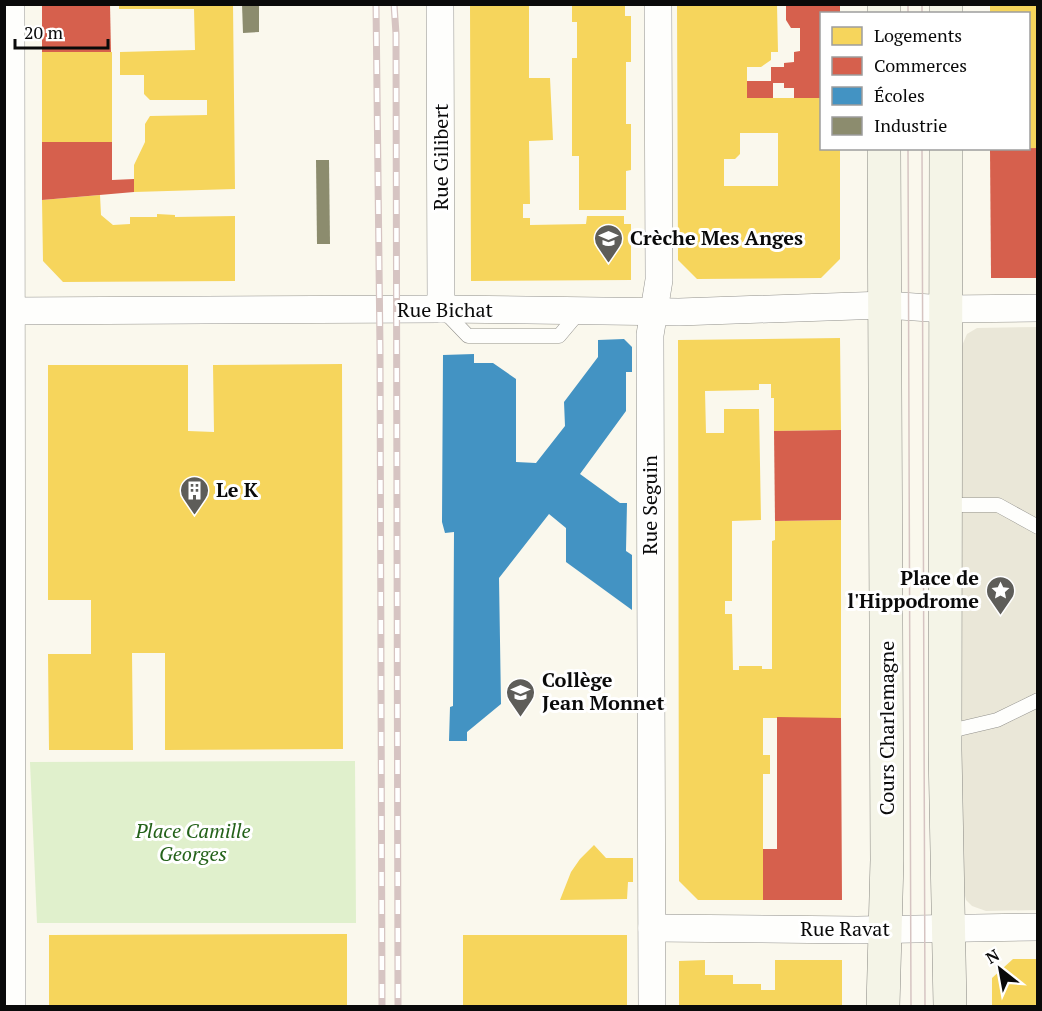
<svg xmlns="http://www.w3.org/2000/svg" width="1042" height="1011" font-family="'PT Serif',serif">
	<rect width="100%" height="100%" fill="#faf8ed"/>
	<path fill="#e0f0cc" d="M355,761L356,923H37L30,762Z"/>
	<path fill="#eae7d8" d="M1037,327V910L986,911L972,906L966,900L962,883L961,348L967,334L977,328Z"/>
	<g fill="#f6d55c" fill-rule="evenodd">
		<path d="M119,4H233L235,189L134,192V165L145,142V124L150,116L207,115V100H150L144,94V75H120V52L195,50L194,9H119Z"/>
		<path d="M470,4H529V78H550L553,140L529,141L530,204H523V218H530V225L586,224L587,216H624V224H631V280L471,281Z"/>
		<path d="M572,4H625V16H631V62H626V124H631V170L626,171V210H579V156H572V58H577V22H572Z"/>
		<path d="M677,4H777L778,52H771V60L761,67H747V98H822V148H840V259L821,278L697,279L678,260ZM740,133H778V186H724V159H735L740,154Z"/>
		<path d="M990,4H1038V148L1029,149V14H990Z"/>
		<rect x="42" y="52" width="70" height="90"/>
		<path d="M100,195L101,215L113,225L130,224V217H157V214L175,215V217L235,216V281L63,282L43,261L42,200Z"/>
		<path d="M840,338L841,430L774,431V398H771V384H759V390L705,391L706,433H724V409H759L761,520L732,521V601H725V614H732L733,670H739V666H762V669H772V541L775,540V521L841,520V718H763V755H770V774H763V900H698L679,881L678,340Z"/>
		<path d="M342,364L343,749L165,750V653H132L133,750H49L48,654H91V600H48V365H188V431L214,432L213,365Z"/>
		<path d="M594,845L606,858H633V882H628L627,899L560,900L571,872L580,859Z"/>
		<path d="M347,934V1006H49V935Z"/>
		<rect x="463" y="935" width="164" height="71"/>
		<path d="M1013,959H1038V1006H992V978Z"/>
		<path d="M705,960V975H733V984H761V990H775V960H842V1006H679V961Z"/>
	</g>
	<g fill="#d6604d">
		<path d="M42,4H110L111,52H42Z"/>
		<path d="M786,4H840V14H822V98H794V88H784V83H773V98H747V81H771V67H784V63L794,62V52L800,51V28H791L786,20Z"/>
		<path d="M42,142H112V180L134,179V192L42,200Z"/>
		<path d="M1038,148V278H991L990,149Z"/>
		<path d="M841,430V520L775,521L774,431Z"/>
		<path d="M777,717L841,718L842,900H763V849H777Z"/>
	</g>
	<path fill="#4393c3" d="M624,339L632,347V372H626V411L580,474L620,503H627L626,551L632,555V610L566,562V528L549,514L499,578L501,704L467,732V741H449L450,707L453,706L454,532L445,533L442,522L443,355L474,354V363H493L516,379V462L536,463L565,426L564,402L598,357V340Z"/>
	<g fill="#8c8c6e">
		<path d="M242,4H259V32L243,33Z"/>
		<path d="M316,160H329L330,244H317Z"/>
	</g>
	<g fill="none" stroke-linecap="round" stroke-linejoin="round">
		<defs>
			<g id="lane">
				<path d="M443,310L468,336H559L580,311"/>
				<path d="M944,505H998L1038,527"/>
				<path d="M946,732L997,720L1038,700"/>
			</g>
			<g id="street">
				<path d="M11,4L12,1006"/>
				<path d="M440,4L441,309"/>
				<path d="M4,311L441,309L679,312L885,305L945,309L1038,308"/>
				<path d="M652,928L857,930L1038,927"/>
				<path d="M652,1006L650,335L659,280L658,4"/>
			</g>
			<g id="secondary">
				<path d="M884,4V14"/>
				<path d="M946,14V4"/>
				<path d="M946,148L945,750L950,1006"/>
				<path d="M883,1006L887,860L884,148"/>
			</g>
		</defs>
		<use href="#lane" stroke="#92918c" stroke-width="15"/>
		<use href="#street" stroke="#92918c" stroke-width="28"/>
		<use href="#secondary" stroke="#898883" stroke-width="34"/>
		<use href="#lane" stroke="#fefefc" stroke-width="14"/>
		<use href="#street" stroke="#fefefc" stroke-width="27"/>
		<use href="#secondary" stroke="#f4f4e7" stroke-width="33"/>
		<g stroke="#d6c4c2" stroke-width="1.5">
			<path d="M908,4V14"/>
			<path d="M922,4V14"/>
			<path d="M908,148L911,1006"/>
			<path d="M922,148L925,1006"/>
		</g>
		<defs>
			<g id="rail">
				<path d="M376,4L380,350L382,1006"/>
				<path d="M394,4L396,34L398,1006"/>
			</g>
		</defs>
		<use href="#rail" stroke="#d6c4c2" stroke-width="7"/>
		<use href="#rail" stroke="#fff" stroke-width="4.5" stroke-dasharray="14" stroke-linecap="butt"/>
	</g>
	<defs>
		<symbol id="school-pin" viewBox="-11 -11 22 30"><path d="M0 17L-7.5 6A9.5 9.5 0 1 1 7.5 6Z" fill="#5e5d59" stroke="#fff"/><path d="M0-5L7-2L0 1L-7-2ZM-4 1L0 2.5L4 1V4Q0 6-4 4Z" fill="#fff"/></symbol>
		<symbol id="building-pin" viewBox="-11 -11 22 30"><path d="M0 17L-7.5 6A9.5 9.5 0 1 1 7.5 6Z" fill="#5e5d59" stroke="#fff"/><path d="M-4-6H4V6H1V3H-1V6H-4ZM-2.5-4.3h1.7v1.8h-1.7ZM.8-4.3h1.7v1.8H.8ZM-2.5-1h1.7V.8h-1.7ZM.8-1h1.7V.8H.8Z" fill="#fff"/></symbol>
		<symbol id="sight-pin" viewBox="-11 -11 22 30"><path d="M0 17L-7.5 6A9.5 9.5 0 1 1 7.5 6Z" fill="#5e5d59" stroke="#fff"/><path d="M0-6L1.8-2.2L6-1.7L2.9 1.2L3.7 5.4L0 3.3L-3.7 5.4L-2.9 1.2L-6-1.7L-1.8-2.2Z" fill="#fff"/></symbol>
	</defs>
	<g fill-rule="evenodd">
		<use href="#school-pin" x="592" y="222" width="33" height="45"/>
		<use href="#building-pin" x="178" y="474" width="33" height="45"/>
		<use href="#sight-pin" x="984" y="574" width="33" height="45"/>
		<use href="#school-pin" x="504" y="676" width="33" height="45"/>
	</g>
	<g text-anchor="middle" stroke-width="6" stroke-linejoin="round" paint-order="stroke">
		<g font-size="20" fill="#0a0a0a" stroke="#fff">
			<text transform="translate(441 157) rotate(-90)" y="7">Rue Gilibert</text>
			<text x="445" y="317">Rue Bichat</text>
			<text transform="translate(650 505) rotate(-90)" y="7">Rue Seguin</text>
			<text transform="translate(887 728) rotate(-90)" y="7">Cours Charlemagne</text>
			<text x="845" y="936">Rue Ravat</text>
		</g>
		<g font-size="20" font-weight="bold" fill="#0a0a0a" stroke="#fff" text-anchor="start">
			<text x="630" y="245">Crèche Mes Anges</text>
			<text x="216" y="497">Le K</text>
			<text x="979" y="585" text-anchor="end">Place de<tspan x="979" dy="23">l'Hippodrome</tspan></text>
			<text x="542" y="687">Collège<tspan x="542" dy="23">Jean Monnet</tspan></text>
		</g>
		<g font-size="20" font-style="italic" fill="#24621a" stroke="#fff">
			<text x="193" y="838">Place Camille<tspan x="193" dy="23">Georges</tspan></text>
		</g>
	</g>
	<rect width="1042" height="1011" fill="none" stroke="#0a0a0a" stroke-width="12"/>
	<rect x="820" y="12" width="210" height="138" fill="#ffffff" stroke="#9d9d9d" stroke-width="1.5"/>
	<rect x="832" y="27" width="30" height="18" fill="#f6d55c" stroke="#9d9d9d" stroke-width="1.5"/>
	<text x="874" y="42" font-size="18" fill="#0a0a0a">Logements</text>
	<rect x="832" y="57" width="30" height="18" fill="#d6604d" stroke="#9d9d9d" stroke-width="1.5"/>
	<text x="874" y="72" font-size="18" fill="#0a0a0a">Commerces</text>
	<rect x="832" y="87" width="30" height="18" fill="#4393c3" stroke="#9d9d9d" stroke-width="1.5"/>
	<text x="874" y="102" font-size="18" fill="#0a0a0a">Écoles</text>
	<rect x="832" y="117" width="30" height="18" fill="#8c8c6e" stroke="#9d9d9d" stroke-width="1.5"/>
	<text x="874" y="132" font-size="18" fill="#0a0a0a">Industrie</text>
	<g transform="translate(1000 969) rotate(329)" stroke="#ffffff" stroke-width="4.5" paint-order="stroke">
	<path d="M0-4.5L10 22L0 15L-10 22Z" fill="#0a0a0a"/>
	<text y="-9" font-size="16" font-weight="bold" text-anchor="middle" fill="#0a0a0a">N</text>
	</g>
	<path d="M15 39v9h93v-9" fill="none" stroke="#0a0a0a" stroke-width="3"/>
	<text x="24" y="39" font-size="18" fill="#0a0a0a" stroke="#ffffff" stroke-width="4.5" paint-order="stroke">20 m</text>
</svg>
